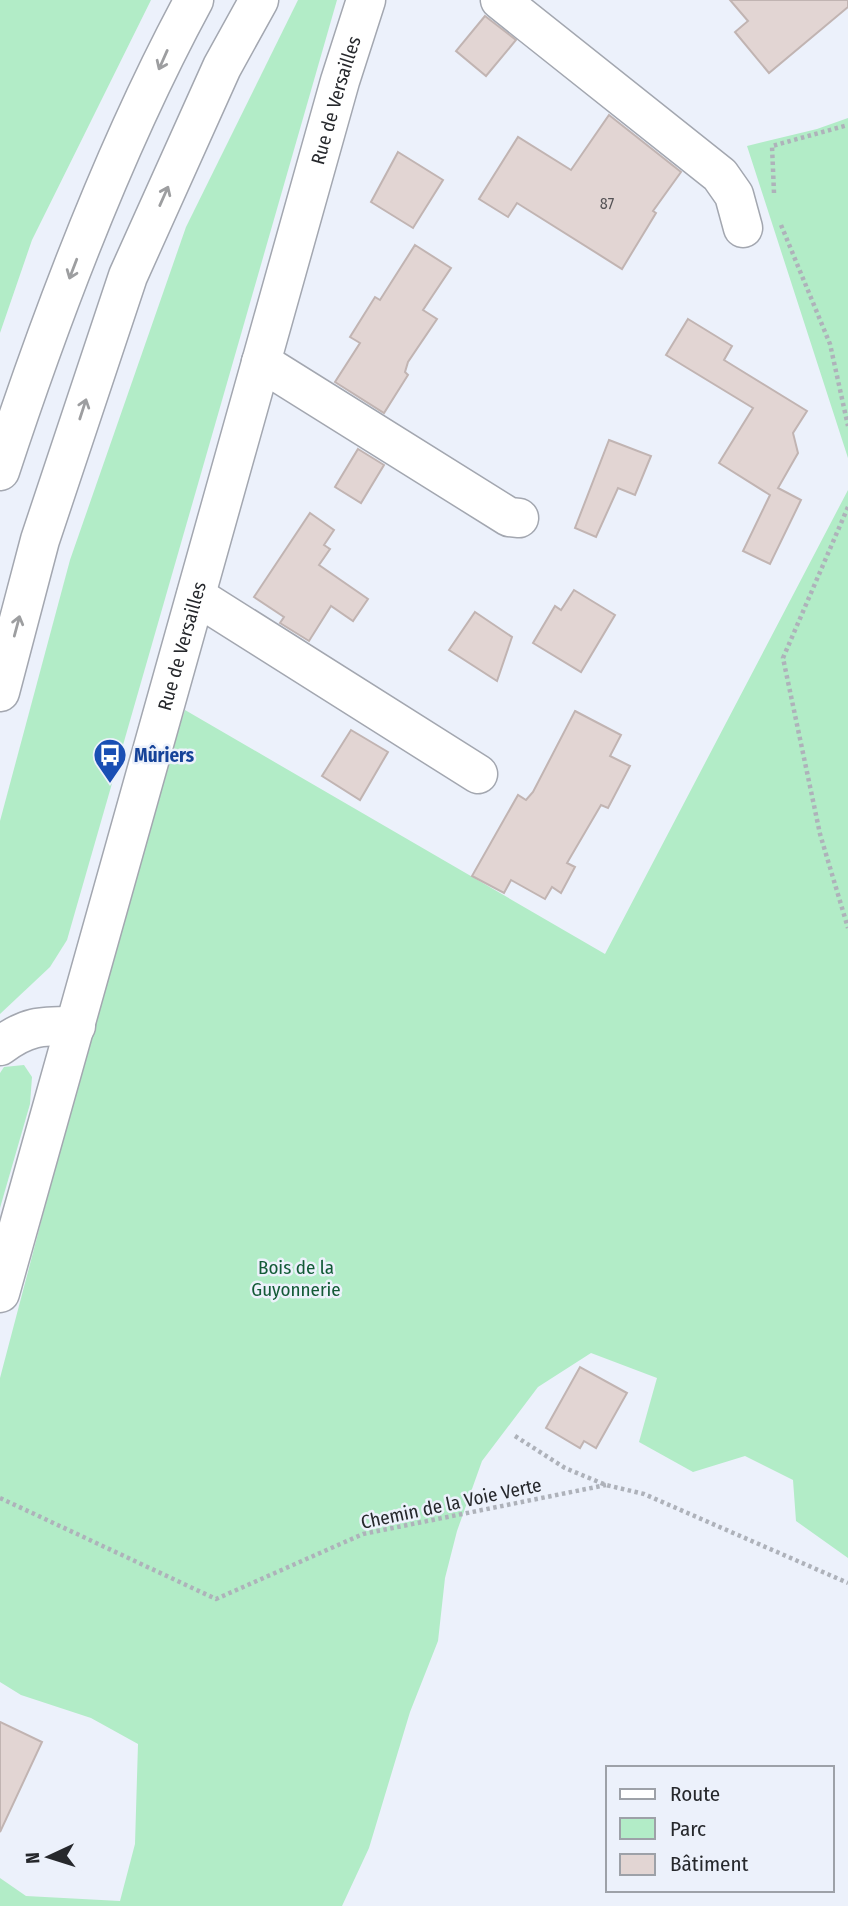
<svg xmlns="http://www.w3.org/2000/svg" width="848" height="1906" font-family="'Fira Sans Condensed',sans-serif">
	<rect width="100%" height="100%" fill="#ecf1fb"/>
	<g fill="#b2ecc7">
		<path d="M0,0H151L32,240L0,333Z"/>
		<path d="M298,0H337L67,940L50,967L0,1014V821L70,560L186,227Z"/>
		<path d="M848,118V458L747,146L817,129Z"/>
		<path d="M848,490V1558L796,1521L793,1480L745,1456L693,1472L639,1442L657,1378L591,1353L538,1387L482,1461L457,1531L445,1578L438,1641L410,1712L369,1848L342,1906H0V1878L26,1896L120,1901L135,1844L138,1744L91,1718L21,1695L0,1682V1378L139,850L185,710L605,954Z"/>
		<path d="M24,1065L32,1077L30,1104L0,1208V1073L4,1067Z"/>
	</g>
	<g fill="#e2d5d3" stroke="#c1b4b2" stroke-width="2">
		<path d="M730,0H848V7L769,73L735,32L748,21Z"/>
		<path d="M485,16L516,40L486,76L456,51Z"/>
		<path d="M609,115L681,172L653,211L656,213L622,269L517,203L508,217L479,199L518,137L571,170Z"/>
		<path d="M398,152L443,180L413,228L371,202Z"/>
		<path d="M415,245L451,268L423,310L437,319L408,362L405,372L408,375L384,413L335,382L360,343L350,337L375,297L380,300Z"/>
		<path d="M688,319L732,346L724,360L807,411L793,433L798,453L778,488L801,500L770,564L743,551L770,495L719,463L753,408L666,355Z"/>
		<path d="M609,440L651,456L635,495L618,488L596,537L575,528Z"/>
		<path d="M358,449L384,465L361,503L335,487Z"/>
		<path d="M310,513L334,530L324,545L330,549L319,565L368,599L353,621L331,606L309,641L280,623L284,617L254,597Z"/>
		<path d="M574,590L615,615L581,672L533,643L555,606L561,610Z"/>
		<path d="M475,612L512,637L497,681L449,650Z"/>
		<path d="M575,711L621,735L610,756L630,766L608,808L601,805L567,863L575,867L561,893L552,887L545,899L511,880L504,893L472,876L518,795L526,800L533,792Z"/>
		<path d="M351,730L388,752L360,800L322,776Z"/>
		<path d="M580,1367L627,1393L596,1448L584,1441L580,1448L546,1428Z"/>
		<path d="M0,1722L42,1742L0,1832Z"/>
	</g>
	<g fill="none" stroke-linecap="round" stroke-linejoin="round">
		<defs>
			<g id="minor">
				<path d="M500,0L720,175L734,195L743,228"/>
				<path d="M261,362L509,517L519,518"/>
				<path d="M196,596L478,774"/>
				<path d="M0,1046C28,1025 42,1026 76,1026"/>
			</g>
			<g id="major">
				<path id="s1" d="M0,1293L340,81L366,0"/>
			</g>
			<g id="highway">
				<path d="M0,471C52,313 115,146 194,0"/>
				<path d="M0,692L40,540L128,276L222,67L259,0"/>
			</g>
		</defs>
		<use href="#minor" stroke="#a3a7b0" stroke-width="41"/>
		<use href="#major" stroke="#a3a7b0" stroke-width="41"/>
		<use href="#highway" stroke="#a3a7b0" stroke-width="41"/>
		<g stroke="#aeb2ba" stroke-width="4.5" stroke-dasharray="3.5 3.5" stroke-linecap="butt">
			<path d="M774,193L772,146L848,125"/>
			<path d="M781,225L830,344L848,426"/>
			<path d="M848,507L783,658L820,834L848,928"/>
			<path d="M515,1436L565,1468L606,1485L644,1494L848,1583"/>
			<path d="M0,1498L216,1599L363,1534L606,1485"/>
		</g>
		<use href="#minor" stroke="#fff" stroke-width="38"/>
		<use href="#major" stroke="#fff" stroke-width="38"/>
		<use href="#highway" stroke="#fff" stroke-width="38"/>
	</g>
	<defs><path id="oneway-shaft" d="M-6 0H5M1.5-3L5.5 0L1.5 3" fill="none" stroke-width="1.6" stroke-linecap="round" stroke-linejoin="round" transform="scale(1.75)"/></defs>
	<g stroke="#9d9ea0">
		<use href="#oneway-shaft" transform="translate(163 60) rotate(114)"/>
		<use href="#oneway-shaft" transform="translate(164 196) rotate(-66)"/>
		<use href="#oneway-shaft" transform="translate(73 269) rotate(111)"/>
		<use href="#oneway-shaft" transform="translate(83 409) rotate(-72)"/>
		<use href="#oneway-shaft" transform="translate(17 626) rotate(-75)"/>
	</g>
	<defs>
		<symbol id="bus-pin" viewBox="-11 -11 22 30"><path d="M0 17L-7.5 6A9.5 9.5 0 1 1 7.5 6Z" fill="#1a4fb4" stroke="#ecf1fb"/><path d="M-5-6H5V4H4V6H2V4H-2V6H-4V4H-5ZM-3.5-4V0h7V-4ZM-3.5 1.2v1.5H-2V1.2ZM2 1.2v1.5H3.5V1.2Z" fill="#fff"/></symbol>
	</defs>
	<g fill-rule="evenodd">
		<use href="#bus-pin" x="91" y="736" width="38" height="52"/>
	</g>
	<g text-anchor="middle" stroke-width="5" stroke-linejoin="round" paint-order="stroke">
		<g font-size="16" fill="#555356">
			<text x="607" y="209">87</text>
		</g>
		<g font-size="19" fill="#26282c" stroke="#ecf1fb">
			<text dy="7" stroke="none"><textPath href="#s1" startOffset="1239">Rue de Versailles</textPath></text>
			<text dy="7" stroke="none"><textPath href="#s1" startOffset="672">Rue de Versailles</textPath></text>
			<text transform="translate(451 1503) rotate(-12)" y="7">Chemin de la Voie Verte</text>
		</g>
		<g font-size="19" font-weight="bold" fill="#164399" stroke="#ecf1fb" text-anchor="start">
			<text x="134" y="762">Mûriers</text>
		</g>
		<g font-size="19" fill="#125a36" stroke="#ecf1fb">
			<text x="296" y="1274">Bois de la<tspan x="296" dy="22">Guyonnerie</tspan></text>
		</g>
	</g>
	<rect x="606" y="1766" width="228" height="126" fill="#ecf1fb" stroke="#9da1a8" stroke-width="2"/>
	<rect x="620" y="1789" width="35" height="10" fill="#ffffff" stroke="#9da1a8" stroke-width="2"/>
	<text x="670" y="1801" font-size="21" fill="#26282c">Route</text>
	<rect x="620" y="1818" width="35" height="21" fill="#b2ecc7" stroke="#9da1a8" stroke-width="2"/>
	<text x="670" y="1836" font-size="21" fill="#26282c">Parc</text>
	<rect x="620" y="1854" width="35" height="21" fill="#e2d5d3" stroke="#9da1a8" stroke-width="2"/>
	<text x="670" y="1871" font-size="21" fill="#26282c">Bâtiment</text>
	<g transform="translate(49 1857) rotate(266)" stroke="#ecf1fb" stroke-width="5" paint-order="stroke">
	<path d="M0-5L12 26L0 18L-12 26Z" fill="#26282c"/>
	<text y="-10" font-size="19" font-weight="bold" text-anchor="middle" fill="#26282c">N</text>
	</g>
</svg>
